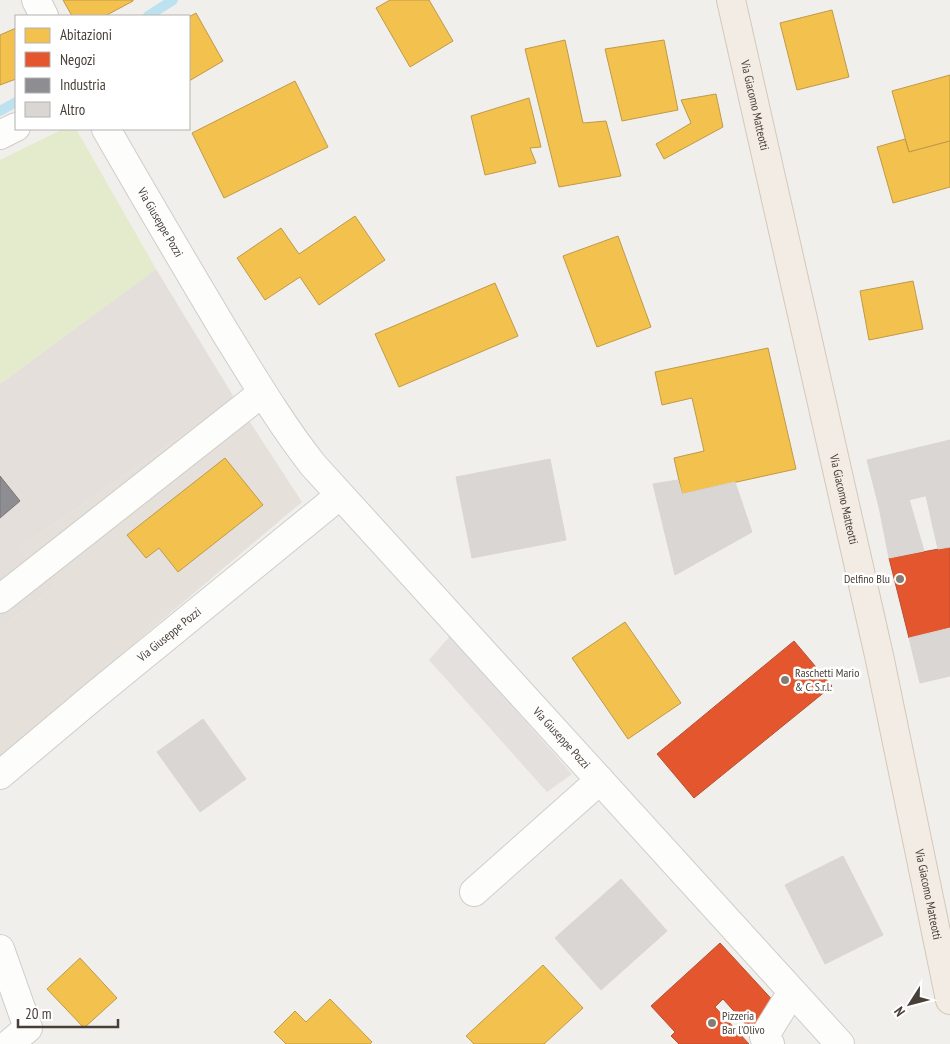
<svg xmlns="http://www.w3.org/2000/svg" width="950" height="1044" font-family="'PT Sans Narrow',sans-serif">
	<rect width="100%" height="100%" fill="#f1efec"/>
	<path fill="#e5e0d9" d="M235,399L302,502L0,757V628L54,587L19,548Z"/>
	<path fill="#e4dfdb" d="M156,269L235,399L19,548L54,587L0,628V384Z"/>
	<path fill="#e3ebcc" d="M63,129H76L156,269L0,384V160Z"/>
	<path fill="#e3e0dd" d="M450,636L572,774L547,792L429,660Z"/>
	<g fill="#f2c14e" stroke="#bf9a47">
		<path d="M63,0H133V1L105,16H72Z"/>
		<path d="M390,0H429L453,41L410,67L376,8Z"/>
		<path d="M832,10L849,77L797,90L780,23Z"/>
		<path d="M196,13L223,61L189,81V17Z"/>
		<path d="M16,28V79L0,85V35Z"/>
		<path d="M565,40L583,123L606,121L621,176L559,187L525,49Z"/>
		<path d="M664,40L678,110L622,121L605,49Z"/>
		<path d="M950,75V141L909,152L892,91Z"/>
		<path d="M295,81L328,147L224,198L192,133Z"/>
		<path d="M716,94L723,127L664,159L656,144L691,123L681,100Z"/>
		<path d="M529,98L541,147L530,148L536,163L485,175L471,116Z"/>
		<path d="M905,139L909,152L950,141V187L893,203L877,147Z"/>
		<path d="M355,216L385,260L319,305L300,277L265,300L237,258L281,228L299,254Z"/>
		<path d="M618,236L651,327L597,347L563,256Z"/>
		<path d="M913,281L923,329L869,340L860,291Z"/>
		<path d="M495,283L518,336L399,387L375,334Z"/>
		<path d="M768,348L796,469L682,494L674,458L704,451L692,398L662,405L655,372Z"/>
		<path d="M225,458L263,505L178,572L159,548L146,558L127,535Z"/>
		<path d="M625,622L681,703L628,739L572,658Z"/>
		<path d="M80,958L117,998L84,1028L47,989Z"/>
		<path d="M543,965L583,1008L544,1044H474L466,1036Z"/>
		<path d="M330,999L372,1042L370,1044H286L274,1032L295,1011L306,1022Z"/>
	</g>
	<g fill="#e4572e" stroke="#b55031">
		<path d="M950,547V628L909,638L889,558Z"/>
		<path d="M794,641L832,686L694,798L657,754Z"/>
		<path d="M720,943L777,1005L751,1030L723,999L715,1007L749,1044H679L671,1036L675,1032L651,1006Z"/>
	</g>
	<path fill="#8d8d92" stroke="#787677" d="M0,476L20,501L0,518Z"/>
	<g fill="none" stroke-linecap="round" stroke-linejoin="round">
		<g stroke="#bce2f0" stroke-width="10">
			<path d="M148,16L173,0"/>
			<path d="M0,111L16,102"/>
		</g>
	</g>
	<g fill="#d9d6d3" stroke="#dad6d2">
		<path d="M950,440V490L879,507L867,460Z"/>
		<path d="M550,459L566,540L472,558L456,477Z"/>
		<path d="M678,480L682,494L735,482L752,532L675,575L653,484Z"/>
		<path d="M950,490V547L938,549L926,496Z"/>
		<path d="M909,499L924,551L889,558L879,507Z"/>
		<path d="M950,628V676L920,683L909,638Z"/>
		<path d="M203,719L246,779L200,812L157,752Z"/>
		<path d="M843,856L883,935L825,964L785,885Z"/>
		<path d="M621,879L667,931L601,990L555,938Z"/>
	</g>
	<g fill="none" stroke-linecap="round" stroke-linejoin="round">
		<defs>
			<g id="minor">
				<path d="M36,0L44,16"/>
				<path id="s1" d="M106,129C145,197 185,265 225,332C253,377 280,423 313,465L840,1044"/>
				<path d="M0,135L16,127"/>
				<path d="M0,599L262,393"/>
				<path id="s2" d="M0,775L94,696L339,496"/>
				<path d="M474,892L600,780"/>
				<path d="M0,949L28,1028L9,1044"/>
				<path d="M770,1044L764,1037L792,992"/>
			</g>
			<g id="major">
				<path id="s3" d="M731,0L880,660L950,1000"/>
			</g>
		</defs>
		<use href="#minor" stroke="#cfcdc9" stroke-width="30"/>
		<use href="#major" stroke="#d4c8b9" stroke-width="30"/>
		<use href="#minor" stroke="#fdfdfc" stroke-width="28"/>
		<use href="#major" stroke="#f2ece4" stroke-width="28"/>
	</g>
	<g fill="#837d76" stroke="#fff" stroke-width="2">
		<circle cx="900" cy="579" r="5"/>
		<circle cx="785" cy="680" r="5"/>
		<circle cx="712" cy="1023" r="5"/>
	</g>
	<g text-anchor="middle" stroke-width="5" stroke-linejoin="round" paint-order="stroke">
		<g font-size="12" fill="#483f37" stroke="#fff">
			<text dy="4" stroke="none"><textPath href="#s3" startOffset="108">Via Giacomo Matteotti</textPath></text>
			<text dy="4" stroke="none"><textPath href="#s1" startOffset="108">Via Giuseppe Pozzi</textPath></text>
			<text dy="4" stroke="none"><textPath href="#s3" startOffset="512">Via Giacomo Matteotti</textPath></text>
			<text dy="4" stroke="none"><textPath href="#s2" startOffset="220">Via Giuseppe Pozzi</textPath></text>
			<text dy="4" stroke="none"><textPath href="#s1" startOffset="764">Via Giuseppe Pozzi</textPath></text>
			<text dy="4" stroke="none"><textPath href="#s3" startOffset="916">Via Giacomo Matteotti</textPath></text>
		</g>
		<g font-size="12" fill="#483f37" stroke="#fff" text-anchor="start">
			<text x="890" y="583" text-anchor="end">Delfino Blu</text>
			<text x="795" y="677">Raschetti Mario<tspan x="795" dy="14">&amp; C. S.r.l.</tspan></text>
			<text x="722" y="1020">Pizzeria<tspan x="722" dy="14">Bar l'Olivo</tspan></text>
		</g>
	</g>
	<rect x="15" y="15" width="175" height="115" fill="#ffffff" stroke="#b6b2af"/>
	<rect x="25" y="28" width="25" height="15" fill="#f2c14e" stroke="#b6b2af"/>
	<text x="60" y="40" font-size="15" fill="#483f37">Abitazioni</text>
	<rect x="25" y="52" width="25" height="15" fill="#e4572e" stroke="#b6b2af"/>
	<text x="60" y="65" font-size="15" fill="#483f37">Negozi</text>
	<rect x="25" y="78" width="25" height="15" fill="#8d8d92" stroke="#b6b2af"/>
	<text x="60" y="90" font-size="15" fill="#483f37">Industria</text>
	<rect x="25" y="102" width="25" height="15" fill="#d9d6d3" stroke="#b6b2af"/>
	<text x="60" y="115" font-size="15" fill="#483f37">Altro</text>
	<g transform="translate(910 1004) rotate(234)" stroke="#ffffff" stroke-width="4" paint-order="stroke">
	<path d="M0-4L9 19L0 12L-9 19Z" fill="#483f37"/>
	<text y="-8" font-size="14" font-weight="bold" text-anchor="middle" fill="#483f37">N</text>
	</g>
	<path d="M18 1019v8h100v-8" fill="none" stroke="#483f37" stroke-width="2.5"/>
	<text x="25" y="1019" font-size="15" fill="#483f37" stroke="#ffffff" stroke-width="4" paint-order="stroke">20 m</text>
</svg>
